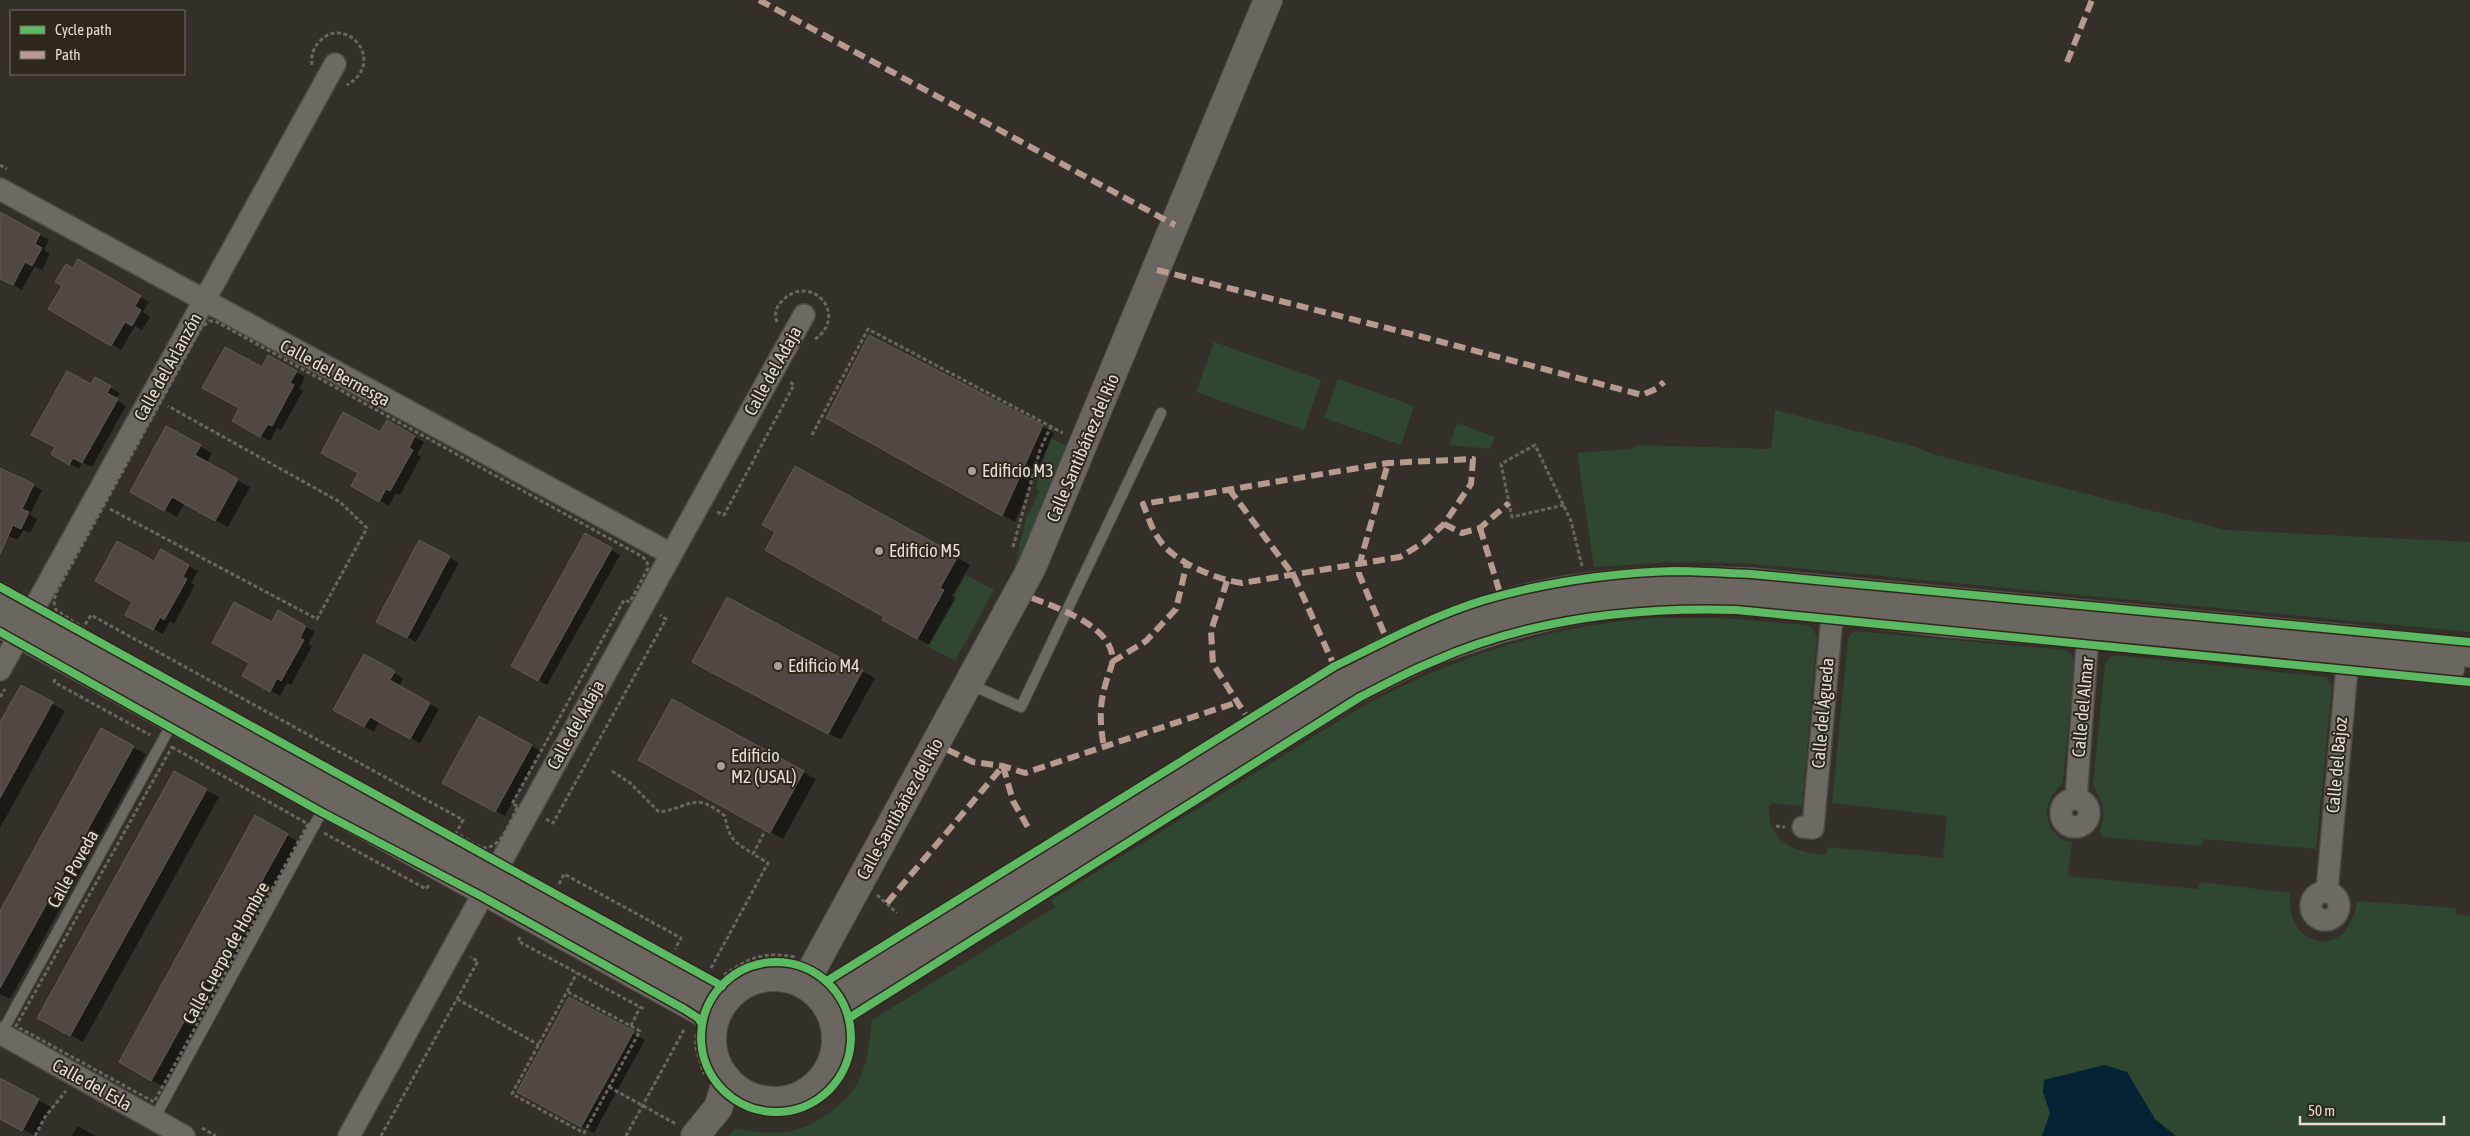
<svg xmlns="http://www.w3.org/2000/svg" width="2470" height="1136" font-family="'Asap Condensed',sans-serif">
	<rect width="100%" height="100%" fill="#343029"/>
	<g fill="#2f4630">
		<path d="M1214,342L1321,380L1304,430L1196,392Z"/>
		<path d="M1338,379L1414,406L1401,445L1324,418Z"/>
		<path d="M1775,410L1917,447L1932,454L2226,530L2470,542V632L1743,563L1672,562L1594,567L1577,453L1630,449L1638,445L1771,449Z"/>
		<path d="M1457,423L1495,437L1490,449L1450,445Z"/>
		<path d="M1050,437L1068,447L1033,534L1014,570L1027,514L1031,509L1039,491L1036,488Z"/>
		<path d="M966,575L994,590L955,661L927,646Z"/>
		<path d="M1656,618H1722L1806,625L1812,628L1817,637L1802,806L1772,803L1769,806C1767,842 1796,854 1826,854L1828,847L1943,858L1947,816L1832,803L1848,639L1854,631L2064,650C2073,654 2074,657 2074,667L2063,782L2051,797L2046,812L2050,828L2061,839L2072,842L2068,876L2198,889L2200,882L2291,893C2281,943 2347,967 2357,901L2456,908V914L2470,916V1136H729L735,1128C775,1136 797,1136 830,1112C840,1105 851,1095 857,1084C868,1065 869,1041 872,1020L1055,907L1051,900L1358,709C1451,657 1550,625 1656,618Z"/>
		<path d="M2117,655L2326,677L2332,686L2316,849L2204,839L2202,846L2103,837L2099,831C2108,812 2102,802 2093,785L2105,664L2111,656Z"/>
	</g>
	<path fill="#052235" d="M2105,1065L2127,1072L2155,1119L2176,1136H2042L2050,1113L2043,1092L2044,1080Z"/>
	<g fill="#0007">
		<path d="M0,214L49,240L44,250L50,254L42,270L35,266L22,290L0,277Z"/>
		<path d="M79,260L149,302L143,312L150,317L142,330L135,326L121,350L50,308Z"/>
		<path d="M269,357L305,377L299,389L303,391L281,430L277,428L270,441L234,421Z"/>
		<path d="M96,379L120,393L116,399L126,406L92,467L82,462L79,469L62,459Z"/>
		<path d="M828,418L1042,426L1054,433L1015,522Z"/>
		<path d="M388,422L424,442L417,454L421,457L400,495L396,493L389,506L352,485Z"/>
		<path d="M167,428L212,453L207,463L250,487L228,527L185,503L177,517L132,491Z"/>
		<path d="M796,468L970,565L952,596L956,598L929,645L884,619L886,617Z"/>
		<path d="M0,469L42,490L30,515L37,519L30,533L23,530L18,540L0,532Z"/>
		<path d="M585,535L620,555L547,685L512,666Z"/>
		<path d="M420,542L459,563L416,642L387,627Z"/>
		<path d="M161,551L198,571L191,583L195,585L174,624L170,621L163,634L136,620L155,563Z"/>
		<path d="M279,612L315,632L308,644L312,646L291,685L287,683L280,696L243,676Z"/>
		<path d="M365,656L403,678L399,687L439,709L420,743L379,721L374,732L335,710Z"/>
		<path d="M706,668L862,671L875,678L841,740Z"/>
		<path d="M21,686L65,711L0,828V724Z"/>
		<path d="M480,717L541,751L505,816L444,783Z"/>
		<path d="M102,730L146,754L10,999L0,994V913Z"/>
		<path d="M652,767L803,772L816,779L783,839Z"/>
		<path d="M175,773L219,797L83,1042L39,1017Z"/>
		<path d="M256,817L299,842L164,1087L120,1062Z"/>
		<path d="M633,1033L645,1040L594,1133L531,1099Z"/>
		<path d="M0,1079L51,1107L35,1136L0,1118Z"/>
		<path d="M77,1126L96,1136H72Z"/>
	</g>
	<g fill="#514843" stroke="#5f5a56">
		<path d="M0,212L40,234L35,244L42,248L32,266L25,262L13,285L0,279Z"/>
		<path d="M78,259L141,296L135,306L141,310L132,326L125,322L111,346L48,309L62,286L55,282L66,264L73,268Z"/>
		<path d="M869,335L1043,425L1002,516L826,418Z"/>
		<path d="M225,347L262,367L268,355L297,371L290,383L294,385L272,426L268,424L260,437L232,421L239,408L202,388Z"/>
		<path d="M67,371L91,384L95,377L111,386L107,393L118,399L82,463L73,458L69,465L51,454L55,447L31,435Z"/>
		<path d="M343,412L380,432L387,420L415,436L409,448L413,450L390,491L386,489L379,502L351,486L358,473L321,453Z"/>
		<path d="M166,426L201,445L195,455L238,479L215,521L172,497L164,511L130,492Z"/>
		<path d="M795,466L958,556L940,588L944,590L917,639L882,620L884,617L765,550L775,532L762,525Z"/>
		<path d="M0,468L34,484L22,509L29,512L21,529L13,525L0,554Z"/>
		<path d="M585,533L612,548L538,681L511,666Z"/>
		<path d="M419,540L450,556L407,638L376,622Z"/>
		<path d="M117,541L154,561L161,549L189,565L183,577L187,579L164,620L160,617L153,630L125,615L132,602L95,581Z"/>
		<path d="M727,597L863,670L828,734L692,662Z"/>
		<path d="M234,602L272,622L278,610L306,626L300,638L304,640L281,681L277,678L270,692L242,676L249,663L212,643Z"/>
		<path d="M364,654L395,671L390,680L430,703L410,739L370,717L364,727L333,710Z"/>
		<path d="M21,685L53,702L0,798V722Z"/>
		<path d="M672,699L804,771L770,833L638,760Z"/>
		<path d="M479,716L532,745L495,812L442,783Z"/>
		<path d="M101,728L134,746L0,988V911Z"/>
		<path d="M174,771L207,789L70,1036L37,1018Z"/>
		<path d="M255,815L288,834L151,1081L119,1062Z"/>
		<path d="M569,997L634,1031L581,1127L517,1092Z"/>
		<path d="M0,1078L39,1099L22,1131L0,1119Z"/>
	</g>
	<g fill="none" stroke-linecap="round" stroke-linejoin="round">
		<defs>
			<g id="lane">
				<path d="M969,684L1021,707L1161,413"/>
				<path d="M1,1034L174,720"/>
				<path d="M154,1119L326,804"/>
			</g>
			<g id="street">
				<path d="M0,189L671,554"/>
				<path d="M0,670L335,64"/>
				<circle cx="2075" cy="813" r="14"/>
				<path d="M2076,799L2089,619"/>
				<path d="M1803,827L1813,828L1834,594"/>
				<path d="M2327,891L2349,645"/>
				<circle cx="2325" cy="906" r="14"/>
				<path d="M0,1033L184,1136"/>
				<path d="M349,1136L804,315"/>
			</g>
			<g id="secondary">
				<path d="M0,599L714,996L725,1000"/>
				<path d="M0,623L715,1019"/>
				<circle cx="774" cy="1039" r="62"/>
				<path d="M804,984L1032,567L1268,0"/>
				<path d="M822,999L1339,675C1386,651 1433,627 1485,610C1570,581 1660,579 1749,582L2349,639L2470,653"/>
				<path d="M832,1016L1354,690L1430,652L1499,629L1561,613L1634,601L1683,599L1737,600L1832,609L1947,623L2089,634L2450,669"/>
				<path d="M695,1136L718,1108L727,1079"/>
			</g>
		</defs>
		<use href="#lane" stroke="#4f4b46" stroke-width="12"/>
		<use href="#street" stroke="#4f4b46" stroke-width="24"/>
		<use href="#secondary" stroke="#4f4b46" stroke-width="30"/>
		<g stroke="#696660" stroke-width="3" stroke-dasharray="4 2.5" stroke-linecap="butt">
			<path d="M312,65C311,55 313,48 320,41C345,14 388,61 347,85"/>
			<path d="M0,165L7,169"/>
			<path d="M209,321H215L643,557L647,562L648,568L630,602L624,600L512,804L518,806C511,819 500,853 481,847C472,844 464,837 456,833L463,820L91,615L83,628L56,610L54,602L56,593L201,328Z"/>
			<path d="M777,322C774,314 776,307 782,301C810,271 851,315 814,340"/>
			<path d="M812,435L868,329L1063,433"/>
			<path d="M1564,505L1512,517L1501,464L1535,445L1571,521L1582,566"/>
			<path d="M110,509L317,619L367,528L340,502L168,406"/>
			<path d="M717,512L724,515L794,385L790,382"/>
			<path d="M1013,547L1040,450L1051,426"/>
			<path d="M55,679L54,682L150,735"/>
			<path d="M0,697L5,689"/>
			<path d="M172,747L308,824L154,1102L16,1026Z"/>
			<path d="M612,771L630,783L659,812C691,808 693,790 725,816C729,840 734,841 753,854"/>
			<path d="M546,819L553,823L666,619L660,615"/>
			<path d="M1776,826L1785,827"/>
			<path d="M324,833L426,889L429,885"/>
			<path d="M559,884L564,874L681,938L675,949"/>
			<path d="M877,895L897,913"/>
			<path d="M520,937L518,941L642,1008L643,1006"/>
			<path d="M711,968L768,863L753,854L765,831"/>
			<path d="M724,975C749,958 764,951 795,957"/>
			<path d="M568,992L640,1031L584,1133L512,1094L577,973"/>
			<path d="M457,999L539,1045"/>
			<path d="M631,1026L640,1007"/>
			<path d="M696,1034V1048L704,1074"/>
			<path d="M609,1087L676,1124"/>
			<path d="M202,1128L216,1136"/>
			<path d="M35,1136L45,1117L66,1091"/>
			<path d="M381,1136L478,961L470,957"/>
			<path d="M626,1136L685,1028"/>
		</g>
		<use href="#lane" stroke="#6d6a64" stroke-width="10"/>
		<use href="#street" stroke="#6d6a64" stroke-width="21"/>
		<use href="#secondary" stroke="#6c6661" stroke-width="28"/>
		<g stroke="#b69a8f" stroke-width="6" stroke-dasharray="12 6" stroke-linecap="butt">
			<path d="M759,0L1175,225"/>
			<path d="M2067,62L2092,0"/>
			<path d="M1157,270L1423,337L1642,395L1656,389L1664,382"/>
			<path d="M1473,459L1471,484L1444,524L1423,543L1400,557L1242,583C1218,580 1176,563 1161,542C1152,531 1148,516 1143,504L1388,463Z"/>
			<path d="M1229,489L1294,576L1332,661"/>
			<path d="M1444,524L1462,533L1480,528L1509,503"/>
			<path d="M1480,528L1499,590"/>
			<path d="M1227,581L1211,631L1213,664L1245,714"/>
			<path d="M1032,598C1058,608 1118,628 1112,664C1110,671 1107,678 1105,686C1099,706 1100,726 1104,747"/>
			<path d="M1384,633L1359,574V566L1388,463"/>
			<path d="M1112,662L1146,641L1176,609L1187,563"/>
			<path d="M948,750L973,762L1003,766L1025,773L1238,702"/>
			<path d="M1003,766L1013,801L1030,831"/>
			<path d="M887,903L1003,766"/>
		</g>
		<defs>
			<g id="cycleway">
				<path d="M0,587L722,986"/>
				<path d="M0,632L321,812L481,896L684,1009L698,1018L702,1024"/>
				<circle cx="776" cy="1037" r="75"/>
				<path d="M827,981L1335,666C1384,642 1432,616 1484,600C1546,582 1611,573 1675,571C1700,571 1725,573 1751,574L2470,642"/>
				<path d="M849,1018L1360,697C1384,685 1407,672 1432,662C1528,619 1632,607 1736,610L2470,682"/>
			</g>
		</defs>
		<use href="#cycleway" stroke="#2e271c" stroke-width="11"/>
		<use href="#cycleway" stroke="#5cba63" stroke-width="8"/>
	</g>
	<g fill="#a6a19a" stroke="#2e271c" stroke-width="2">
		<circle cx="972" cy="471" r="5"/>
		<circle cx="879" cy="551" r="5"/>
		<circle cx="778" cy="666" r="5"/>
		<circle cx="721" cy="766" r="5"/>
	</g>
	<g text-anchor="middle" stroke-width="4" stroke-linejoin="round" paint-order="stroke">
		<g font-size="18" fill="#e3ded7" stroke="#2e271c">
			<text transform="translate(168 367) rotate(-61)" y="6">Calle del Arlanzón</text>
			<text transform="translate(773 371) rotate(-61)" y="6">Calle del Adaja</text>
			<text transform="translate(335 373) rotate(28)" y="6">Calle del Bernesga</text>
			<text transform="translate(1083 448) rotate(-67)" y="6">Calle Santibáñez del Río</text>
			<text transform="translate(2083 707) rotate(-85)" y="6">Calle del Almar</text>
			<text transform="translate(1823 713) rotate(-85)" y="6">Calle del Águeda</text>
			<text transform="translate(576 725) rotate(-61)" y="6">Calle del Adaja</text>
			<text transform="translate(2337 765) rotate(-85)" y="6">Calle del Bajoz</text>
			<text transform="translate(900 809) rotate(-61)" y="6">Calle Santibáñez del Río</text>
			<text transform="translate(73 869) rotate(-61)" y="6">Calle Poveda</text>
			<text transform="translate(226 953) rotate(-61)" y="6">Calle Cuerpo de Hombre</text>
			<text transform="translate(92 1085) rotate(29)" y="6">Calle del Esla</text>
		</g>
		<g font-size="18" fill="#e3ded7" stroke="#2e271c" text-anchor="start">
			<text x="982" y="477">Edificio M3</text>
			<text x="889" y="557">Edificio M5</text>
			<text x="788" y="672">Edificio M4</text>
			<text x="731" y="762">Edificio<tspan x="731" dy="21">M2 (USAL)</tspan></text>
		</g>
	</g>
	<rect x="10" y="10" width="175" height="65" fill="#2e271c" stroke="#767067"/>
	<rect x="20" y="26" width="25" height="8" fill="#5cba63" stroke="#767067"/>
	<text x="55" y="35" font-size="15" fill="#e3ded7">Cycle path</text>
	<rect x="20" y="51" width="25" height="8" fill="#b69a8f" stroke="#767067"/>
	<text x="55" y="60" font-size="15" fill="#e3ded7">Path</text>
	<path d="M2300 1116v8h144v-8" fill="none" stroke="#e3ded7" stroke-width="2.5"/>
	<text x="2308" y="1116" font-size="15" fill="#e3ded7" stroke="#2e271c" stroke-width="4" paint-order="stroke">50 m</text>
</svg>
